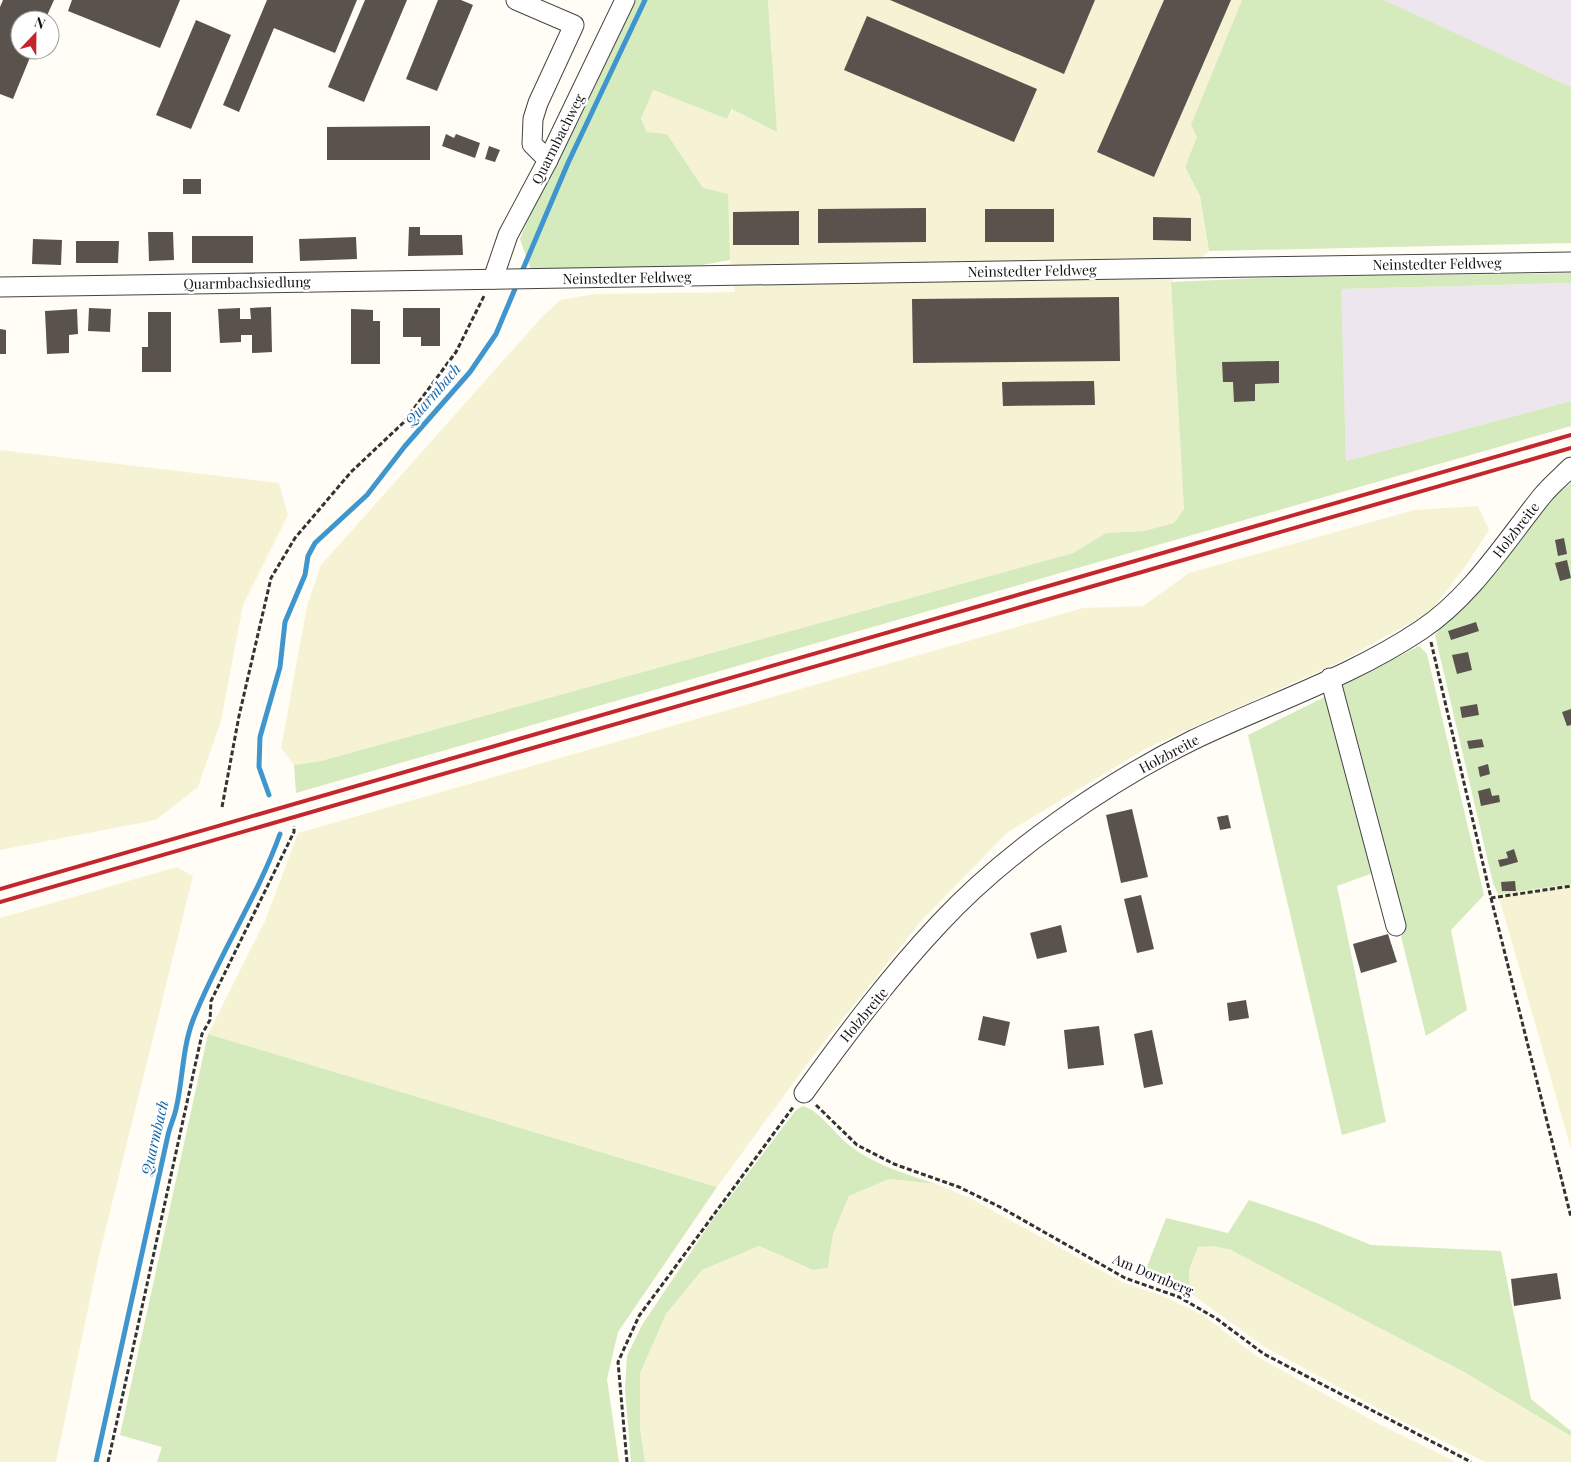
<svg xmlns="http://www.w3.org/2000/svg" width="1571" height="1462" font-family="'Playfair Display',serif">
	<rect width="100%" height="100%" fill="#fffdf5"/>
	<g fill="#eee6ef">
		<path d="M1384,0H1571V87L1456,34Z"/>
		<path d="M1571,283V401L1346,461L1340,289Z"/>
	</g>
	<g fill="#f6f3d4">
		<path d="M768,0H1242L1192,125L1198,137L1185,167L1200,196L1209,251L1171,282L1184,509L1174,523L1144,531L1106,533L1073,553L321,761L294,765L281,748L307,606L321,565L542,317L560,300L594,294L735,292L730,260L703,188L667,134L647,132L641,119L652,90L727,119L772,52Z"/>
		<path d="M0,450L279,483L288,515L243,605L221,721L198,787L156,820L0,850Z"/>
		<path d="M1478,506L1489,530L1467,564L1431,611L1340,662L1145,749L1008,832L921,921L814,1055L717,1187L208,1034L265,921L298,833L1083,608L1143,606L1189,573L1414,510Z"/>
		<path d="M177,867L193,876L99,1256L56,1462H0V918Z"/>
		<path d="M1571,884V1149L1498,894Z"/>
		<path d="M889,1179L936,1184L974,1200L1122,1282L1163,1296L1203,1315L1256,1356L1375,1422L1456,1462H645L640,1427V1373L666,1314L702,1270L759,1246L813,1270L828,1268L833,1234L849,1196Z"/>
		<path d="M1213,1246L1231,1250L1327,1299L1464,1372L1571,1436V1462H1485L1392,1416L1265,1347L1190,1293L1189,1270L1198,1247Z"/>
	</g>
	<g fill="#d5ebbd">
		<path d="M636,0H768L777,132L732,109L727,119L653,90L641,119L647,132L667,134L703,188L728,194L730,260L702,265L532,273L520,239L532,209L580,118Z"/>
		<path d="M1242,0H1384L1571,87V243L1209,251L1200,196L1185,167L1197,137L1191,125Z"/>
		<path d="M1571,273V283L1341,289L1346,461L1571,401V426L296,793L294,765L321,761L1073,553L1106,533L1144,531L1174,523L1184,509L1171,282L1285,277Z"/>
		<path d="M1571,483V884L1498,894L1493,883L1435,635L1552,498Z"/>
		<path d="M1419,646L1427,654L1484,895L1451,930L1467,1010L1426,1036L1384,869L1337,886L1386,1122L1342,1135L1248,735L1339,690L1343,685Z"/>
		<path d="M208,1034L717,1187L618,1332L607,1379L619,1462H157L162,1447L120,1435Z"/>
		<path d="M803,1106C819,1110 836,1135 850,1146C875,1165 906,1174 936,1184L889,1179L849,1196L833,1234L828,1268L813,1270L759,1246L702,1270L666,1314L640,1373V1427L645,1462H631L625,1389L627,1356L642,1325L711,1222L796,1110Z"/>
		<path d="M1249,1200L1317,1223L1371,1245L1501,1251L1531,1399L1571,1431V1436L1464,1372L1231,1250L1213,1246L1198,1247L1189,1270L1190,1293L1143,1277L1166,1218L1228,1233Z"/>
	</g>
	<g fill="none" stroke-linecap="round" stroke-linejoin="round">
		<g stroke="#3f96cf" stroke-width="5">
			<path d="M520,276L568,163L645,0"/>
			<path d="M269,795L259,767L260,737L280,667L285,622L305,575L308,556L315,543L367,495L405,446L470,372L496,334L517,284"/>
			<path d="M96,1462L168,1135C170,1126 174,1118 176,1109C183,1080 182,1049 193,1020C218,956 257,898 280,834"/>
		</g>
	</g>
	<g fill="#5a524d">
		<path d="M3,0H54L45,20H20V50H33L13,99L0,94V7Z"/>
		<path d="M72,0H180L160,48L68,11Z"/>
		<path d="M267,0H357L335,53L274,28L239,112L223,105Z"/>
		<path d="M365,0H407L364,102L328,87Z"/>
		<path d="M438,0H461L473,5L437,91L406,79Z"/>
		<path d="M890,0H1095L1064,74Z"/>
		<path d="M1164,0H1231L1154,177L1097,152Z"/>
		<path d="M867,16L1037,89L1014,142L844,70Z"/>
		<path d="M196,20L231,35L191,129L156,115Z"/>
		<path d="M430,126V160H327V127Z"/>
		<path d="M446,134L454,138L456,134L480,143L475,158L442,146Z"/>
		<path d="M489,146L500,150L495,162L485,159Z"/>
		<rect x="183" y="179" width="18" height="15"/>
		<path d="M926,208V242L818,243V209Z"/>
		<rect x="985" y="209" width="69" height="33"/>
		<path d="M799,211V245H733V212Z"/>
		<path d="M1153,217L1191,218V241L1153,240Z"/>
		<path d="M409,227H420V235H462L463,255L408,256Z"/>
		<path d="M148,232H173L174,260L149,261Z"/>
		<rect x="192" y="236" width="61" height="27"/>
		<path d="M356,237L357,259L300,261L299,239Z"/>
		<path d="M33,239L62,240L61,265L32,264Z"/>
		<path d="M76,241H119L118,263H76Z"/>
		<path d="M1119,297L1120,361L913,363L912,299Z"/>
		<path d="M271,307L272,352L252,353V335H241V342L220,343L218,309L240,308V319H251L250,308Z"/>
		<path d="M89,308L111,309L110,332L88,331Z"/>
		<path d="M403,308H440V346H421V337H403Z"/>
		<path d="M77,309L78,334L69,335V353L47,354L45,311Z"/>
		<path d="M351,309L373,310V321H380V364H351Z"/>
		<path d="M148,312H171V372H142V347H148Z"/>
		<path d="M0,329L6,330V354H0Z"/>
		<path d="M1279,361V383L1255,384V401L1234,402L1233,382H1223L1222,362Z"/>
		<path d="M1094,381L1095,405L1003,406L1002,382Z"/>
		<path d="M1564,538L1567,554L1558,556L1555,540Z"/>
		<path d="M1567,560L1571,578L1560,581L1555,563Z"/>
		<path d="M1476,622L1479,631L1451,640L1448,631Z"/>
		<path d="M1468,652L1472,670L1457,674L1452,655Z"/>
		<path d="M1477,704L1479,715L1462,718L1460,707Z"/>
		<path d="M1571,709V725L1567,726L1562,712Z"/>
		<path d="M1482,739L1484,747L1469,749L1467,741Z"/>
		<path d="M1488,764L1490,774L1480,777L1478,767Z"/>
		<path d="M1490,788L1492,796L1499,795L1500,802L1481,806L1478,791Z"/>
		<path d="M1132,809L1148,877L1121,883L1106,815Z"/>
		<path d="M1228,815L1231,828L1220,830L1217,817Z"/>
		<path d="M1514,849L1518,862L1500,867L1498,860L1508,858L1506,852Z"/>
		<path d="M1515,881L1516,891H1502L1501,882Z"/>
		<path d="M1141,895L1154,949L1137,953L1124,899Z"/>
		<path d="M1061,925L1067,952L1037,959L1030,933Z"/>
		<path d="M1388,934L1397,962L1361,973L1353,944Z"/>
		<path d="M1246,1000L1249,1018L1229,1021L1227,1003Z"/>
		<path d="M983,1016L1010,1022L1005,1046L978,1040Z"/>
		<path d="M1099,1026L1104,1065L1068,1069L1064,1030Z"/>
		<path d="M1152,1030L1163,1084L1144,1088L1134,1034Z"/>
		<path d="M1557,1273L1561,1299L1514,1306L1511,1279Z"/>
	</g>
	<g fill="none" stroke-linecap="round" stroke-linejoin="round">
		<defs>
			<g id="minor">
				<path d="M516,0L574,25L538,103L533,119L532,144L548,160"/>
				<path d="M493,279L508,235L548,160L625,0"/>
				<path d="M0,287L1571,262"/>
				<path d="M1330,678L1396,926"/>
				<path d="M804,1093C846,1035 891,975 940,923C1006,852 1106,783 1193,740C1268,704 1351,677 1421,630C1471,597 1505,542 1542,496C1551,485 1562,476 1571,467"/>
			</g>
		</defs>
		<use href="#minor" stroke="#444" stroke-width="21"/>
		<g stroke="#333" stroke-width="3" stroke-dasharray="5 2.5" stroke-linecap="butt">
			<path d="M1431,642L1491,898L1571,886"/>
			<path d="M222,807L239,716L271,578L295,538L351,472L403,423L456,352L484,296"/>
			<path d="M1491,898L1571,1217"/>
			<path d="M816,1105L857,1145L894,1164L959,1187L1000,1207L1125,1278L1179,1297L1217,1319L1264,1354L1471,1462"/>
			<path d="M108,1462L202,1034L210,1020L211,1001L294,832V826"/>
			<path d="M627,1462L618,1362L639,1316L794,1106"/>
		</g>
		<use href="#minor" stroke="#fff" stroke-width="19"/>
		<g stroke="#c4262e" stroke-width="4">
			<path d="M0,889L1571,435"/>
			<path d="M0,902L1571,448"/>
		</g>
	</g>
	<g text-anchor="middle" stroke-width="5" stroke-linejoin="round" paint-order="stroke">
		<g font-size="14" fill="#111" stroke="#fff">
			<text transform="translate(558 139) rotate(-63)" y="5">Quarmbachweg</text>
			<text transform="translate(1437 264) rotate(-1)" y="5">Neinstedter Feldweg</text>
			<text transform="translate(1032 271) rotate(-1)" y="5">Neinstedter Feldweg</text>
			<text transform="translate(627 278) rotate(-1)" y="5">Neinstedter Feldweg</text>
			<text transform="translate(247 283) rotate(-1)" y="5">Quarmbachsiedlung</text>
			<text transform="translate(1516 530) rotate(-52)" y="5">Holzbreite</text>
			<text transform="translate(1169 754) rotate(-28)" y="5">Holzbreite</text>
			<text transform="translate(864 1015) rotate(-50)" y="5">Holzbreite</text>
			<text transform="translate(1153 1275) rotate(23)" y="5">Am Dornberg</text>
		</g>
		<g font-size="15" font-style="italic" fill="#1768a6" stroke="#fff">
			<text transform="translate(433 395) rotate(-49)" y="5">Quarmbach</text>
			<text transform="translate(155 1138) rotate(-77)" y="5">Quarmbach</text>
		</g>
	</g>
	<g transform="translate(35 35) rotate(22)"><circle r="24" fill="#ffffff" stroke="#a0a0a0"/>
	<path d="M0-4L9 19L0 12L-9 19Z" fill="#c4262e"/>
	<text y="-8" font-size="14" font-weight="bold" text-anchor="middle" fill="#111111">N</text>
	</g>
</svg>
